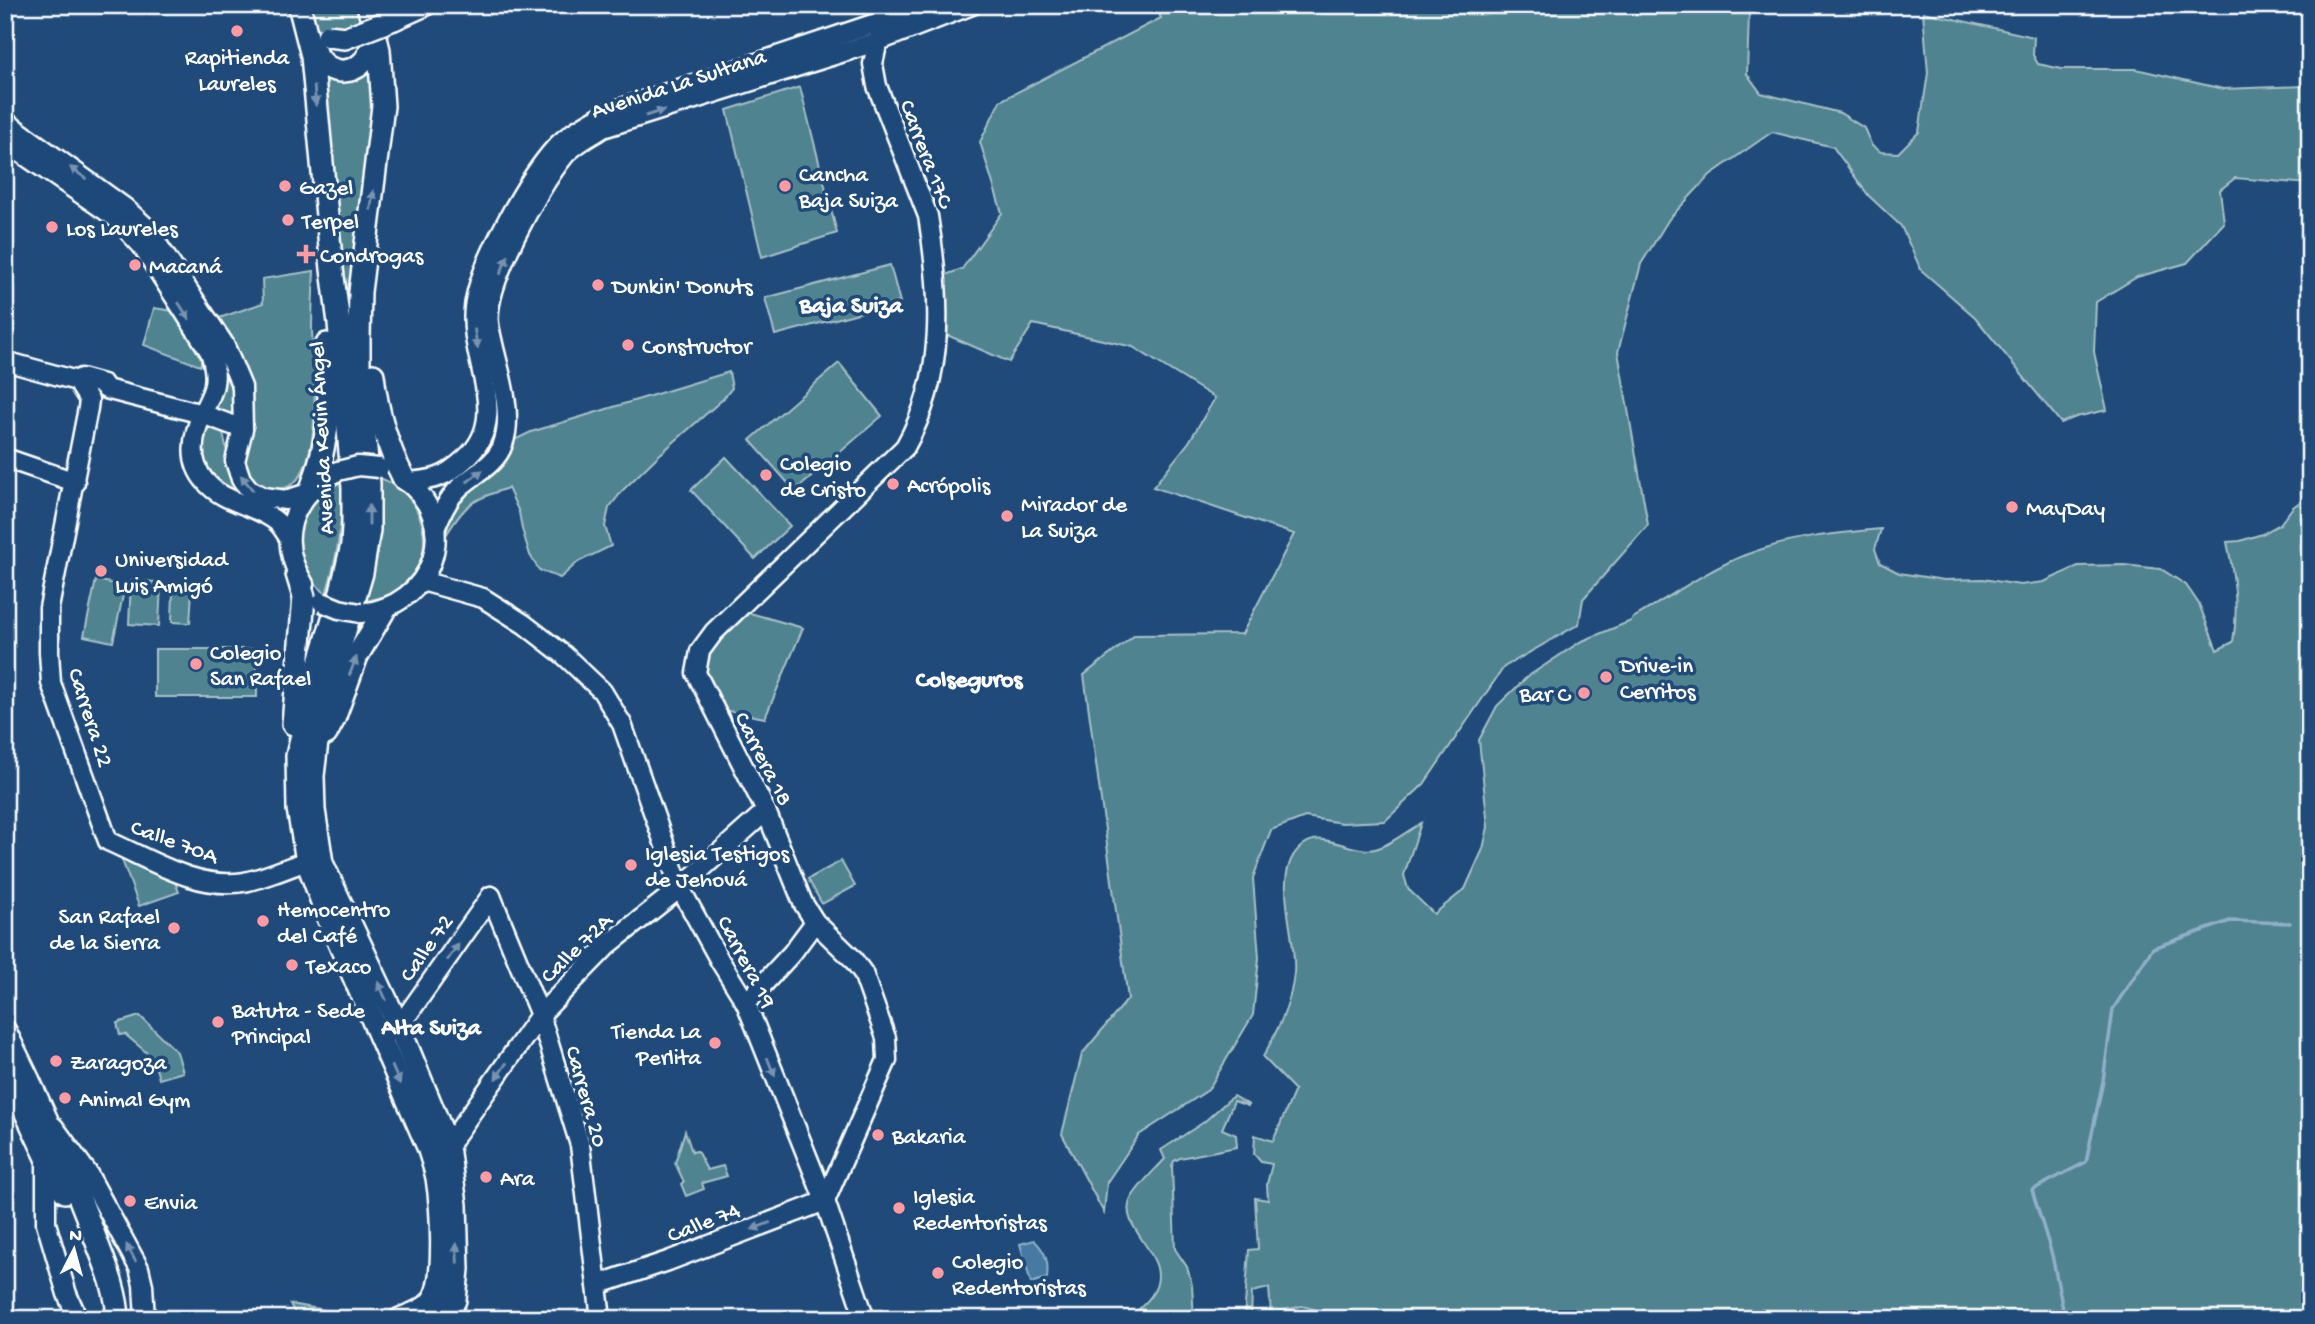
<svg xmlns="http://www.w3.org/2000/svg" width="2315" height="1324" font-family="'Gochi Hand',sans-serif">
	<rect width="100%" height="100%" fill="#1f4a7a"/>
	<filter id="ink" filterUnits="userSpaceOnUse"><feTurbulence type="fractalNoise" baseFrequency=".0143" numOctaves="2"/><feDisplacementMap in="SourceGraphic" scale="14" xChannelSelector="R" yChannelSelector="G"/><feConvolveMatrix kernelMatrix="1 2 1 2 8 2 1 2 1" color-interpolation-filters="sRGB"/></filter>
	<g filter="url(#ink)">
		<g fill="#50838f" stroke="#a8c1c7" stroke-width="2">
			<path d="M303,5H364L366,26L321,30L313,25Z"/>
			<path d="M1155,5H1737L1749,13L1747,74L1761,93L1840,113L1864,128L1872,146L1881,152L1898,153L1919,132L1928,73L1923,12L2034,37L2033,55L2038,64L2062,69H2136L2223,89L2306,86L2310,83V184L2235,178L2220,190L2224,223L2187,263L2137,277L2096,302L2094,352L2107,410L2076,417L2061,423L1975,317L1921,270L1901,226L1869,196L1833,147L1772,132L1710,175L1669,219L1641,264L1618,352L1648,525L1583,599L1579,624L1504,667L1424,784L1385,821L1342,823L1305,817L1271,830L1253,878L1259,958L1253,1015L1208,1090L1139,1135L1107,1182L1104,1213L1062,1134L1082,1054L1128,999L1084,675L1135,635L1242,634L1294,534L1153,487L1189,442L1215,398L1133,347L1033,324L1009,362L947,335L943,276L962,269L1002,213L980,142L1000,101L1161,18Z"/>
			<path d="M376,58L377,90L354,368L315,59L328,73Z"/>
			<path d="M800,87L837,233L762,257L727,110Z"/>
			<path d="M890,265L900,302L775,335L765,298Z"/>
			<path d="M314,271C313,291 312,310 312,330C313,363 329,496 272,489C262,488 250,480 246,471C238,450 251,408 249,385C247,361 229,338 216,319L263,303L262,279Z"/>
			<path d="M154,308L173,311L202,359L200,366L144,345Z"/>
			<path d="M221,353L235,384L236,417L211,409Z"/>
			<path d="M839,363L882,416L795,491L750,440Z"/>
			<path d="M729,372L732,388L723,399L658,456L623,490L609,508L605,526L611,546L578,562L560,578L539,570L530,555L522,529L519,512L508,488C471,500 465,504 445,537L453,507L512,441L531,432Z"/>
			<path d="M214,426L223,432L231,472L291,503L285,522L214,482L199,455L203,428Z"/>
			<path d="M726,457L790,526L755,559L691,490Z"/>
			<path d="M375,476C387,481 399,485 407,495C430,521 431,567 401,588C388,597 375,600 360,601Z"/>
			<path d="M342,482C343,521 338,557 326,594C321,589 315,584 311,578C294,550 295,506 326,488C330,485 337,484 342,482Z"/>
			<path d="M2310,495V1319H1319L1321,1311L1302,1306L1271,1314L1269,1288L1252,1292L1251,1319H1244L1249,1250L1258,1249L1255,1198L1268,1200L1267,1184L1272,1164L1261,1162L1254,1154L1255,1135L1273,1141L1295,1090L1263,1057C1278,1029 1291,1005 1294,973C1298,937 1268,871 1303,845C1323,829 1351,854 1375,849C1387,847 1409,830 1421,823L1404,875L1408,889L1434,914L1465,889L1483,849L1488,827L1479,740L1497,706L1527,677L1580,642L1631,621L1633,618C1670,597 1705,571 1745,555C1789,538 1835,533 1881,529L1875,549L1880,563L1899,573L1944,580L1983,579L2020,585L2044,582L2078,566L2124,565L2161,569L2186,585L2199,604L2217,650L2233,642C2239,608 2234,575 2227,542L2240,541L2262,534L2280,524L2293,507Z"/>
			<path d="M96,580L125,586L113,642L84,636Z"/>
			<path d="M131,581L161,582L159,626L129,624Z"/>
			<path d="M173,589L192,590L190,623L172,622Z"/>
			<path d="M743,611L803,628L765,718L723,710L702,671L706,652Z"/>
			<rect x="155" y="649" width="102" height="48"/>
			<path d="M125,856L172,875L179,892L139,906L122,860Z"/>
			<path d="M841,861L855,886L822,904L808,879Z"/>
			<path d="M140,1016L177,1052L183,1072L159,1079C152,1051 144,1052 125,1034L120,1035L117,1023Z"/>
			<path d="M1233,1096L1249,1105L1248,1106L1234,1101L1222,1129L1236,1135L1237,1147L1180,1158L1174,1161L1172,1166L1175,1249L1187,1267L1192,1285L1194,1319H1128C1135,1312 1145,1305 1151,1296C1178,1259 1118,1231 1130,1201C1137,1186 1154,1171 1165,1159L1161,1150L1204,1122Z"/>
			<path d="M685,1131L692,1152L697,1151L707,1170L723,1166L727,1176L702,1183L704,1189L686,1196L681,1184L684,1182L675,1163Z"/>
			<path d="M290,1304L372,1318L298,1319Z"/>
		</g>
		<path fill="#467aa3" stroke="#90afc8" stroke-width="2" d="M1034,1240C1046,1252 1049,1261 1047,1278L1031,1283L1020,1244Z"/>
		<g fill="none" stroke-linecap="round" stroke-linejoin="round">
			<path stroke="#90afc8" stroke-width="3.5" d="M2065,1319L2052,1255L2032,1190L2086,1162L2103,1081L2113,1009L2153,948L2230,921L2290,923"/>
			<defs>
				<g id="secondary">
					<path d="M5,121L124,207L146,227L224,344L242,387L243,429L235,461L241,479L250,490L264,497L286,500L308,493"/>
					<path d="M5,142L115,217L142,246L210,352C214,364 216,373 214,384C213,393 207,402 204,410C193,433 187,460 205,481C223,503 254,504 276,521C281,525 285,532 289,538"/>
					<path d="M5,361L77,381L84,387"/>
					<path d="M77,381L81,378L103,384L106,389L202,414L243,429"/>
					<path d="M80,386L89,400L88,408L49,608V652L51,683L108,841C149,859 197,890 244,882C265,878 286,868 307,861"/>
					<path d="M5,458L75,482"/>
					<path d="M407,482C435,480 444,478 465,459C513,417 468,361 474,308C478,266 527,179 556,147C569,133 587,124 604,114L882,21L923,5"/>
					<path d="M435,529C441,514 447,500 459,488C474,474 496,465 503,444C516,410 494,359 489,324C484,284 539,187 564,156C574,144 591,136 603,128L876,42L972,5"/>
					<path d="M422,581L483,598L524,624L564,655L602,691L622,724L680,888L720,961L746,1003L825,1201L865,1319"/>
					<path d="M304,584C275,538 292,497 338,471"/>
					<path d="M360,613C433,608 465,521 402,478"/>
					<path d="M491,896L540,1015L580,1145L601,1319"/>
					<path d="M746,1003L792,953L815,922"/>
					<path d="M399,1027L491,896"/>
					<path d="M54,1127L87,1172L139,1268L143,1285L145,1319"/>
					<path d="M448,1146L540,1015L608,945L680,888L766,811"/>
					<path d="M46,1157V1223L67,1294L78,1319"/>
					<path d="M825,1201L887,1060L886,1038L863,973L852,958L815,922L803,903L766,811L696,673L700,651L714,632L905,447C946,375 941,296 928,216L877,86L873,64L882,21"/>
					<path d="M597,1285L668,1261L825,1201"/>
				</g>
				<g id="primary">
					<path d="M299,5L312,56L332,269L339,323L353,488V527L352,545L341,592L315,678L297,756L298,809L307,861L326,913L428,1147C431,1157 435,1168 437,1178C441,1203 447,1281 432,1301C425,1311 411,1314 400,1319"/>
					<path d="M368,5L379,50L383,106L360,292L359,339V368L369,484V530L362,573L320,716L313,776L314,810L322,863L399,1027L448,1146L456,1205L458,1269L455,1300L445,1319"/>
					<path d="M394,19L425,5"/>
					<path d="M310,45C315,52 320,62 328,67C351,80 376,59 371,35"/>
					<path d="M373,375C377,412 387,446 404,479"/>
					<path d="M311,489C331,436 331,399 327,344"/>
					<path d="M293,724L304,597L297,574"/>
					<path d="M326,734L334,719L357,656L385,609"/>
					<path d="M5,1031C38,1097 67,1164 93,1232C103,1260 117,1288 118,1319"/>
					<path d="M5,1070C26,1110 42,1152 65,1192"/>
				</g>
			</defs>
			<use href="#secondary" stroke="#fff" stroke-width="23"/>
			<use href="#primary" stroke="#fff" stroke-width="26"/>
			<use href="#secondary" stroke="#1f4a7a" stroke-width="18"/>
			<use href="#primary" stroke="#1f4a7a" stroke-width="21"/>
			<defs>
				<g id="secondary-bridge">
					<path d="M338,471L358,466L379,468"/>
					<path d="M322,602L339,609L360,613"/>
				</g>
				<path id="primary-bridge" d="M328,36L345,38L394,19"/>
			</defs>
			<use href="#secondary-bridge" stroke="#fff" stroke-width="23" stroke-linecap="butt"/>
			<use href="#primary-bridge" stroke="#fff" stroke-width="26" stroke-linecap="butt"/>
			<use href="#secondary-bridge" stroke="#1f4a7a" stroke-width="18"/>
			<use href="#primary-bridge" stroke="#1f4a7a" stroke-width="21"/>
		</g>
		<defs><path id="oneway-solid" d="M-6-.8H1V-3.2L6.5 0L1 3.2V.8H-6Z" transform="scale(1.75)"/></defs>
		<g fill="#7992af">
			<use href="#oneway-solid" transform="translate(315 96) rotate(85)"/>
			<use href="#oneway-solid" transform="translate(655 113) rotate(-17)"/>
			<use href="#oneway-solid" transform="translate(78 173) rotate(-144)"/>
			<use href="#oneway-solid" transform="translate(372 200) rotate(-82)"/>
			<use href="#oneway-solid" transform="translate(504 265) rotate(-68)"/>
			<use href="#oneway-solid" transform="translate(184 311) rotate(57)"/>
			<use href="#oneway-solid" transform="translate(476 339) rotate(81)"/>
			<use href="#oneway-solid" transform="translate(475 476) rotate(-37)"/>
			<use href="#oneway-solid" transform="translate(247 483) rotate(-129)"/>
			<use href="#oneway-solid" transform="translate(369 515) rotate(-90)"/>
			<use href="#oneway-solid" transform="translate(353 666) rotate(-69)"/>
			<use href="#oneway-solid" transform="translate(453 952) rotate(-55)"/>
			<use href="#oneway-solid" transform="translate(382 991) rotate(-115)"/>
			<use href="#oneway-solid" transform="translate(771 1067) rotate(68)"/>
			<use href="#oneway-solid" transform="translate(501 1071) rotate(125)"/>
			<use href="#oneway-solid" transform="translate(396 1075) rotate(66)"/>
			<use href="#oneway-solid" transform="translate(761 1226) rotate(159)"/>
			<use href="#oneway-solid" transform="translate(131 1253) rotate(-118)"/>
			<use href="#oneway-solid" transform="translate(457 1253) rotate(-92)"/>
		</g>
	</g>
	<g fill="#ff9aa2" stroke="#1f4a7a" stroke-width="2.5">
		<circle cx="237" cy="31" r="7"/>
		<circle cx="285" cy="186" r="7"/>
		<circle cx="785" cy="186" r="7"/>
		<circle cx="288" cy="220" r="7"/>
		<circle cx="52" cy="227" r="7"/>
		<path d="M302.5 243.5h7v7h7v7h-7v7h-7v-7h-7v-7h7z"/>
		<circle cx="135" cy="265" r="7"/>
		<circle cx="598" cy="285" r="7"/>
		<circle cx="628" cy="345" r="7"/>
		<circle cx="766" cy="475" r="7"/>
		<circle cx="893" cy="484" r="7"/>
		<circle cx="2012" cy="507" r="7"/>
		<circle cx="1007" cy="516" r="7"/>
		<circle cx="101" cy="571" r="7"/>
		<circle cx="196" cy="664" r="7"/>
		<circle cx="1606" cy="677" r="7"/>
		<circle cx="1584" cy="693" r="7"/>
		<circle cx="631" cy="865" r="7"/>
		<circle cx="263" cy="921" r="7"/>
		<circle cx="174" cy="928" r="7"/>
		<circle cx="292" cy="965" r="7"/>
		<circle cx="218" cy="1022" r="7"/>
		<circle cx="715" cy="1043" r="7"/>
		<circle cx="56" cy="1061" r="7"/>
		<circle cx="65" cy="1098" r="7"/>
		<circle cx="878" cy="1135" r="7"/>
		<circle cx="486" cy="1177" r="7"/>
		<circle cx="130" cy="1201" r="7"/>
		<circle cx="899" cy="1208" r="7"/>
		<circle cx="938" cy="1273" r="7"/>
	</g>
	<g text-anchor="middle" stroke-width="7" stroke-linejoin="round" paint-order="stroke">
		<g font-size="23" fill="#fff" stroke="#1f4a7a" text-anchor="start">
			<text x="237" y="64" text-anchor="middle">Rapitienda<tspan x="237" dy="26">Laureles</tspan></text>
			<text x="799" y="181">Cancha<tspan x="799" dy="26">Baja Suiza</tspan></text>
			<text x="299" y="194">Gazel</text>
			<text x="302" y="228">Terpel</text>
			<text x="66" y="235">Los Laureles</text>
			<text x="320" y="262">Condrogas</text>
			<text x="149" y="273">Macaná</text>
			<text x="612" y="293">Dunkin' Donuts</text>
			<text x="642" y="353">Constructor</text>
			<text x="780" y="470">Colegio<tspan x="780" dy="26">de Cristo</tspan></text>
			<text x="907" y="492">Acrópolis</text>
			<text x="1021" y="511">Mirador de<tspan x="1021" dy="26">La Suiza</tspan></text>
			<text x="2026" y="515">MayDay</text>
			<text x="115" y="566">Universidad<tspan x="115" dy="26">Luis Amigó</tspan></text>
			<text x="210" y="659">Colegio<tspan x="210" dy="26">San Rafael</tspan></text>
			<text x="1620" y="672">Drive-in<tspan x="1620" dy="26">Cerritos</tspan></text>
			<text x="1570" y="701" text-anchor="end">Bar C</text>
			<text x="645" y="860">Iglesia Testigos<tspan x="645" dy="26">de Jehová</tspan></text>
			<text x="277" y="916">Hemocentro<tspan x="277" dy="26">del Café</tspan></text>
			<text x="160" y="923" text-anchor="end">San Rafael<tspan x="160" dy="26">de la Sierra</tspan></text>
			<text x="306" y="973">Texaco</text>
			<text x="232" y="1017">Batuta - Sede<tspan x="232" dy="26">Principal</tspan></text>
			<text x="701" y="1038" text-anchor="end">Tienda La<tspan x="701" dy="26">Perlita</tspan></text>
			<text x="70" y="1069">Zaragoza</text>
			<text x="79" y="1106">Animal Gym</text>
			<text x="892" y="1143">Bakaria</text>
			<text x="500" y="1185">Ara</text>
			<text x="913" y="1203">Iglesia<tspan x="913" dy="26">Redentoristas</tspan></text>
			<text x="144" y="1209">Envia</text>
			<text x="952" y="1268">Colegio<tspan x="952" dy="26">Redentoristas</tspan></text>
		</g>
		<g font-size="23" fill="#fff" stroke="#1f4a7a">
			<text transform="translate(678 82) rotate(-18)" y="8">Avenida La Sultana</text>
			<text transform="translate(928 153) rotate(69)" y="8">Carrera 17C</text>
			<text transform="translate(320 438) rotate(-93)" y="8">Avenida Kevin Ángel</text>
			<text transform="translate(92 717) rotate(72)" y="8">Carrera 22</text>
			<text transform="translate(765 758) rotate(63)" y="8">Carrera 18</text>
			<text transform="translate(175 840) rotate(20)" y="8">Calle 70A</text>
			<text transform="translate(425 947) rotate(-55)" y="8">Calle 72</text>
			<text transform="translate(575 947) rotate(-44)" y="8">Calle 72A</text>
			<text transform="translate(748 961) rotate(62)" y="8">Carrera 19</text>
			<text transform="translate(588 1096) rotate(74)" y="8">Carrera 20</text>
			<text transform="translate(703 1221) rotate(-21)" y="8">Calle 74</text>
		</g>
		<g font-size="24" font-weight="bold" fill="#fff" stroke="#1f4a7a">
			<text x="851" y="312">Baja Suiza</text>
			<text x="969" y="686">Colseguros</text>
			<text x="431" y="1034">Alta Suiza</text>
		</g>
	</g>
	<rect width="2315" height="1324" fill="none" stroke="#1f4a7a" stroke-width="28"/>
	<rect x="14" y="14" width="2287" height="1296" fill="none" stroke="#fff" stroke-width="2.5" filter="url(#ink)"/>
	<g transform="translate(74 1250) rotate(6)" stroke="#1f4a7a" stroke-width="5" paint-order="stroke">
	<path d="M0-5L12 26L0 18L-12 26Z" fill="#ffffff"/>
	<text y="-10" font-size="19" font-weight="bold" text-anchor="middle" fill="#ffffff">N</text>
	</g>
</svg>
